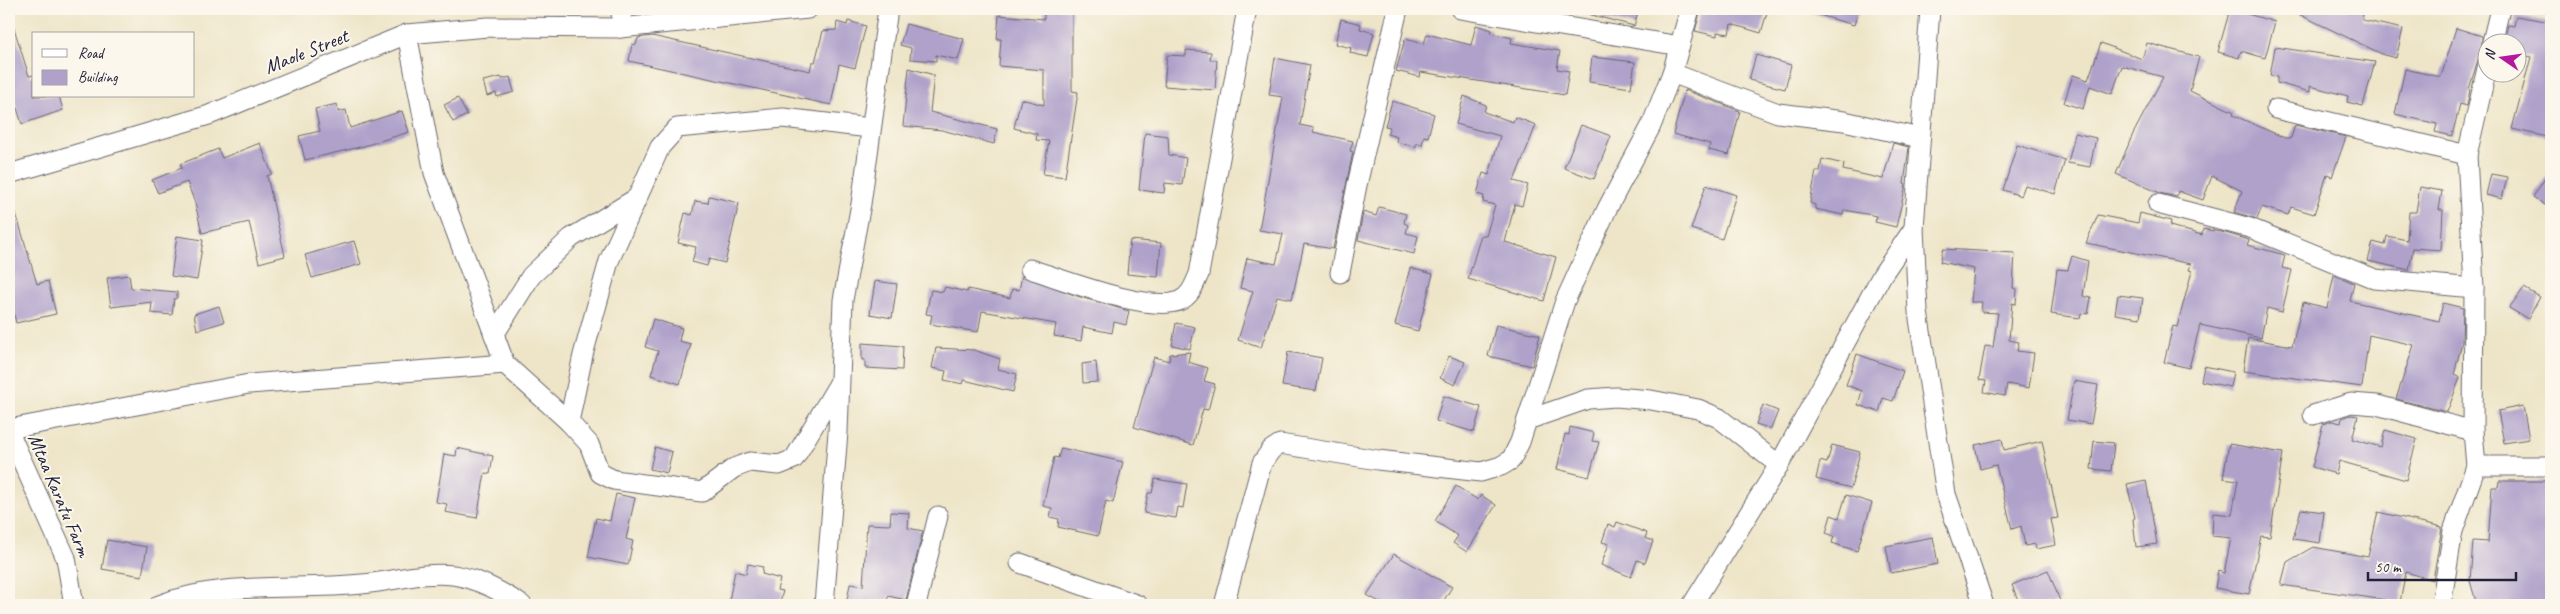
<svg xmlns="http://www.w3.org/2000/svg" width="2560" height="614" font-family="Caveat,sans-serif">
	<rect width="100%" height="100%" fill="#fbf7ec"/>
	<filter id="ink" filterUnits="userSpaceOnUse"><feTurbulence type="fractalNoise" baseFrequency=".02" numOctaves="2"/><feDisplacementMap in="SourceGraphic" scale="10" xChannelSelector="R" yChannelSelector="G"/><feConvolveMatrix kernelMatrix="1 2 1 2 8 2 1 2 1" color-interpolation-filters="sRGB"/></filter>
	<filter id="wash" filterUnits="userSpaceOnUse"><feTurbulence type="fractalNoise" baseFrequency=".0096" numOctaves="4" result="noise"/><feDisplacementMap in="SourceGraphic" scale="20" xChannelSelector="R" yChannelSelector="G"/><feGaussianBlur stdDeviation="1.12" result="paint"/><feColorMatrix in="noise" values="0 0 0 0 0 0 0 0 0 0 0 0 0 0 0 0 0 1.4 0 .05"/><feComposite in="paint" operator="in"/></filter>
	<g filter="url(#wash)">
		<rect width="100%" height="100%" fill="#eee5c8"/>
		<g id="blocks">
			<g fill="#afa1ca">
				<path d="M1044,9H1072V91L1078,92L1065,177L1043,174L1049,141L1036,140L1037,134L1014,128L1021,99L1044,105V70L999,66L1001,39H997L999,15L1044,19Z"/>
				<path d="M1588,9H1639L1634,26L1588,14Z"/>
				<path d="M1701,9H1768L1761,33L1731,24L1729,34L1717,32V36L1695,31Z"/>
				<path d="M1813,9H1859L1854,25L1812,13Z"/>
				<path d="M2230,9H2245L2244,13L2275,22L2265,58L2241,51L2239,58L2218,52Z"/>
				<path d="M2288,9H2364L2362,20L2403,29L2396,58L2384,55Z"/>
				<path d="M2516,16L2551,22V138L2512,129L2531,57L2518,54V42H2504L2508,25L2514,26Z"/>
				<path d="M1341,19L1361,24L1360,29L1374,33L1368,57L1350,53L1351,48L1335,44Z"/>
				<path d="M848,21L866,26L855,68L839,64L831,105L629,61L632,44L636,45L638,38L652,36L810,71L812,62H815L823,31L836,30L837,22L847,25Z"/>
				<path d="M12,22L29,76L34,75V96H59L63,110L22,124L9,83V23Z"/>
				<path d="M906,24L964,39L958,60L936,55V61L910,59L911,48L900,45Z"/>
				<path d="M1476,25L1492,30L1491,33L1512,38L1511,43L1560,51L1557,69L1569,71L1565,95L1421,72L1420,77L1396,71L1405,39L1424,44L1427,34L1471,45Z"/>
				<path d="M2456,28L2482,36V47L2469,89L2470,90L2467,106L2460,104L2452,136L2435,132L2437,124L2395,114L2405,69L2441,77Z"/>
				<path d="M2101,43L2142,59L2147,43L2199,57L2190,91L2234,112L2233,115L2285,138H2291L2295,125L2346,137L2332,177L2327,175L2314,214L2291,207L2288,215L2262,207L2257,219L2234,212L2242,191L2212,176L2203,200L2178,191L2177,197L2160,193L2116,174L2133,134L2163,77L2122,66L2112,94L2090,86L2083,109L2064,103L2073,75L2088,80Z"/>
				<path d="M2275,47L2375,62L2363,106L2347,102L2348,96L2310,86V92L2277,83V77L2270,76Z"/>
				<path d="M1186,50L1211,52L1210,60H1217L1215,90L1164,86L1167,55L1186,56Z"/>
				<path d="M1756,55L1791,65L1785,89L1749,80Z"/>
				<path d="M1592,57L1635,62L1631,88L1589,82Z"/>
				<path d="M1275,58L1310,65L1300,125L1314,128L1313,132L1353,141L1350,151L1353,152L1333,249L1304,244L1292,299L1277,296L1261,348L1238,340L1253,291L1240,288L1247,258L1276,264L1283,234L1259,230L1283,97L1269,95Z"/>
				<path d="M909,68L934,75L930,112L997,129L994,144L942,130L903,126Z"/>
				<path d="M501,77L502,79L510,77L514,92L497,97L496,93L487,96L483,81Z"/>
				<path d="M1685,90L1740,111L1729,155L1709,150L1710,144L1673,134Z"/>
				<path d="M1464,96L1486,105L1484,112L1513,122L1515,117L1536,125L1514,181L1528,185L1522,206L1515,204L1505,242L1556,257L1544,301L1468,279L1481,235L1486,236L1495,205L1483,202L1484,196L1477,194L1483,173L1489,175L1500,136L1456,124Z"/>
				<path d="M458,98L467,115L453,122L444,105Z"/>
				<path d="M1392,101L1434,114L1428,137L1424,136L1422,145L1416,143V147L1396,142L1397,137L1387,134L1390,127L1385,126Z"/>
				<path d="M337,104L338,112L346,110L350,128L402,111L409,132L364,146L305,160L299,136L320,131L315,109Z"/>
				<path d="M1581,125L1611,136L1594,179L1564,168Z"/>
				<path d="M1145,133L1168,136L1169,155L1186,158L1182,185L1165,183L1164,193L1139,190Z"/>
				<path d="M2075,133L2096,138L2090,167L2068,163Z"/>
				<path d="M260,143L272,174L267,176L285,256L259,263L249,222L202,233L195,203L187,182L158,193L152,180L182,168L180,164L218,149L222,158Z"/>
				<path d="M1893,143L1909,147L1904,184L1906,185L1896,227L1875,222L1877,216L1844,210L1843,215L1815,209V205L1810,203L1816,171H1820L1822,159L1844,164L1843,170L1883,179Z"/>
				<path d="M2017,145L2065,160L2055,194L2025,185L2021,196L2003,190Z"/>
				<path d="M2551,169V209L2533,197Z"/>
				<path d="M2491,174L2507,177L2502,199L2486,195Z"/>
				<path d="M1706,185L1736,195L1722,239L1691,229Z"/>
				<path d="M2420,187L2442,191L2439,210H2443L2441,250L2413,248L2409,270L2368,261L2373,242L2385,245L2387,236L2407,240L2409,212H2416Z"/>
				<path d="M709,196L739,203L725,263L709,259L707,266L692,262L696,247L678,243L685,213L692,215L695,201L708,203Z"/>
				<path d="M13,203L37,284L48,281L56,314L16,323L9,292V204Z"/>
				<path d="M1379,207L1406,214L1404,223L1408,225L1406,233L1418,236L1414,254L1358,240L1363,212L1376,216Z"/>
				<path d="M2140,213L2171,221L2170,226L2202,235L2203,229L2226,233L2249,240L2247,245L2285,255L2282,268L2292,270L2282,312L2267,308L2261,338L2200,325L2189,368L2164,362L2173,326L2177,327L2192,271L2189,270L2191,264L2086,243L2098,215L2138,223Z"/>
				<path d="M177,236L203,240L197,280L171,276Z"/>
				<path d="M1130,240L1161,243L1158,277L1127,274Z"/>
				<path d="M354,241L361,264L312,278L305,255Z"/>
				<path d="M1943,249L2015,253L2013,288L2017,289L2016,304L2012,303L2009,340L2019,342L2017,351L2034,353L2029,388L2007,384L2005,396L1984,392L1986,381L1979,380L1985,346L1993,347L1998,313L1981,312L1982,302H1971L1974,269L1940,262Z"/>
				<path d="M2072,256L2088,261L2083,296L2091,298L2088,314L2081,313L2080,318L2051,314L2057,269L2068,270Z"/>
				<path d="M1410,268L1433,274L1418,331L1395,325Z"/>
				<path d="M129,275L131,288L177,292V298L174,299L172,315L151,313L152,302L111,307L107,278Z"/>
				<path d="M2334,275L2354,283L2350,301L2439,321L2443,303L2463,308L2462,342L2454,375L2460,378L2447,412L2396,399L2414,345L2369,335L2362,387L2243,371L2248,338L2292,346L2303,302L2327,308Z"/>
				<path d="M1022,276L1080,297L1129,311L1126,325L1114,322L1112,333L1083,327L1081,341L1054,336L1056,324L982,311L978,332L930,324L932,315L926,314L931,290L943,292L945,287L967,292L968,289L1010,298L1012,289L1019,290Z"/>
				<path d="M875,281L897,284L892,318L870,314Z"/>
				<path d="M2524,288L2540,297L2528,319L2509,308Z"/>
				<path d="M2118,295L2143,298L2140,318L2115,314Z"/>
				<path d="M219,306L224,322L197,330L194,314Z"/>
				<path d="M653,319L682,328L679,341L691,344L680,384L651,375L658,351L645,347Z"/>
				<path d="M1176,323L1195,327L1190,349L1172,345Z"/>
				<path d="M1496,325L1540,335L1532,366L1488,356Z"/>
				<path d="M862,343L903,346L902,370L865,368V360H862Z"/>
				<path d="M936,348L974,350L1000,359L998,369L1017,374L1013,392L964,380L963,384L944,380L946,371L932,368Z"/>
				<path d="M1190,352L1188,362L1208,368L1204,381L1215,384L1208,410L1203,409L1193,445L1134,427L1154,357L1169,361L1170,354Z"/>
				<path d="M1288,352L1322,358L1316,391L1282,386Z"/>
				<path d="M1857,354L1903,371L1893,401L1883,398L1879,412L1858,405L1862,391L1846,385Z"/>
				<path d="M1449,356L1465,362L1455,385L1440,378Z"/>
				<path d="M1096,362L1098,382L1083,383L1082,364Z"/>
				<path d="M2204,366L2233,372L2230,387L2201,381Z"/>
				<path d="M2074,381L2098,385L2091,424L2067,420Z"/>
				<path d="M1443,396L1481,407L1474,432L1436,421Z"/>
				<path d="M1763,405L1778,411L1771,429L1756,424Z"/>
				<path d="M2523,406L2529,439L2504,443L2498,411Z"/>
				<path d="M2351,415L2358,416L2352,439L2381,447L2385,430L2417,439L2406,480L2339,461L2336,474L2312,467L2323,424L2332,421L2341,423L2342,418Z"/>
				<path d="M1570,427L1594,433L1592,441L1599,442L1589,477L1557,469L1565,434L1569,435Z"/>
				<path d="M2002,439L2004,450L2042,441L2058,518L2051,519L2056,545L2036,549L2035,544L2025,546L2021,526L2012,529L1996,465L1980,469L1975,445Z"/>
				<path d="M2094,441L2114,443L2111,471L2091,469Z"/>
				<path d="M2229,444L2283,453L2270,537L2261,536L2249,594L2215,588L2218,571L2224,573L2231,538L2212,536L2213,513L2232,515L2238,480L2223,478Z"/>
				<path d="M1832,445L1860,452L1851,488L1816,479L1820,461L1827,463Z"/>
				<path d="M655,447L672,452L667,473L650,469Z"/>
				<path d="M457,448L493,456L490,474L485,473L477,518L445,512L447,504L436,502L444,454L456,456Z"/>
				<path d="M1061,448L1123,462L1113,503L1106,501L1098,536L1058,527L1059,519L1050,517L1052,508L1043,506L1054,457L1058,458Z"/>
				<path d="M1155,479L1187,484L1183,508L1178,507L1176,518L1144,513L1148,493H1152Z"/>
				<path d="M2146,480L2157,544L2136,547L2133,519L2135,518L2127,484Z"/>
				<path d="M2499,481H2551V605H2477L2470,581L2473,541L2488,542L2492,487H2498Z"/>
				<path d="M1456,486L1478,500L1481,495L1496,505L1467,552L1453,543L1458,536L1435,521Z"/>
				<path d="M616,494L635,498L626,539L633,541L628,565L588,557L596,518L610,521Z"/>
				<path d="M1846,495L1872,503L1857,551L1832,543L1834,536L1826,533L1831,515L1839,518Z"/>
				<path d="M2301,509L2324,512L2320,543L2293,539Z"/>
				<path d="M891,512L909,513L908,528L923,531L906,600L888,596L887,605H846L850,584L863,586L867,524L890,525Z"/>
				<path d="M2378,512L2442,527L2433,580L2406,572L2400,602L2281,585L2287,562L2313,547L2368,557Z"/>
				<path d="M1617,522L1647,533L1645,538L1653,541L1645,563L1637,560L1631,577L1601,565L1609,544L1602,542L1608,524L1615,527Z"/>
				<path d="M1933,537L1938,564L1891,573L1886,546Z"/>
				<path d="M107,540L147,547L142,576L102,569Z"/>
				<path d="M1394,554L1452,587L1441,605H1385L1367,595Z"/>
				<path d="M748,564L763,567L762,574L780,579L777,590L783,591L779,605H728L735,571L746,574Z"/>
				<path d="M2048,570L2060,601L2050,605H2020L2012,585Z"/>
			</g>
		</g>
	</g>
	<g filter="url(#ink)">
		<use href="#blocks" fill-opacity="0" stroke="#69666c" stroke-width="1"/>
		<g fill="none" stroke-linecap="round" stroke-linejoin="round">
			<defs>
				<g id="minor">
					<path d="M1460,9L1680,46"/>
					<path d="M1930,9L1914,228L1918,312L1946,494L1984,605"/>
					<path d="M620,28L622,9"/>
					<path d="M407,34L434,173L505,364L569,422L583,355L609,261L660,147L677,128L783,118L870,128"/>
					<path d="M2492,42L2500,9"/>
					<path d="M1672,73L1778,113L1844,121L1920,138"/>
					<path d="M2276,109L2467,155"/>
					<path d="M9,174L209,115L407,34L488,27L620,28L808,9"/>
					<path d="M2158,204L2250,228L2375,279L2474,288"/>
					<path d="M1030,269C1063,279 1148,313 1179,301C1191,296 1194,285 1199,274L1247,9"/>
					<path d="M1340,273L1357,185L1398,9"/>
					<path d="M494,335L531,276L571,238L635,199"/>
					<path d="M2313,415L2351,403L2377,405L2473,431"/>
					<path d="M1527,420L1588,399L1616,397L1651,400L1698,409L1719,418L1779,465"/>
					<path d="M569,422L589,444L600,473L614,480L702,492L734,468L750,462L779,465L794,459L839,383"/>
					<path d="M9,429L249,384L505,364"/>
					<path d="M9,432L66,558L74,605"/>
					<path d="M2476,466H2551"/>
					<path d="M1020,563L1138,605"/>
					<path d="M159,605C224,580 294,591 362,584C392,582 423,571 453,575C479,579 500,591 522,605"/>
					<path d="M824,605L838,432L843,300L861,204L888,9"/>
					<path d="M916,605L938,516"/>
					<path d="M1224,605L1262,463L1271,450L1280,444L1378,460L1481,472L1501,466L1511,460L1520,442L1565,301L1607,209L1651,126L1672,73L1690,9"/>
					<path d="M1692,605L1779,465L1882,275L1914,228"/>
					<path d="M2441,605L2453,531L2476,466L2473,431L2474,288L2467,155L2488,64"/>
				</g>
			</defs>
			<use href="#minor" stroke="#69666c" stroke-width="21"/>
			<use href="#minor" stroke="#fff" stroke-width="19"/>
		</g>
	</g>
	<g text-anchor="middle" stroke-width="4" stroke-linejoin="round" paint-order="stroke">
		<g font-size="20" fill="#22223b" stroke="#fbf7ec">
			<text transform="translate(306 51) rotate(-22)" y="7">Maole Street</text>
			<text transform="translate(60 495) rotate(67)" y="7">Mtaa Karatu Farm</text>
		</g>
	</g>
	<rect width="2560" height="614" fill="none" stroke="#fbf7ec" stroke-width="30"/>
	<rect x="32" y="32" width="162" height="65" fill="#fbf7ec" stroke="#a4a2a5"/>
	<rect x="42" y="49" width="25" height="8" fill="#ffffff" stroke="#a4a2a5"/>
	<text x="78" y="58" font-size="15" fill="#22223b">Road</text>
	<rect x="42" y="70" width="25" height="15" fill="#afa1ca" stroke="#a4a2a5"/>
	<text x="78" y="82" font-size="15" fill="#22223b">Building</text>
	<g transform="translate(2502 58) rotate(283)"><circle r="24" fill="#fbf7ec" stroke="#a4a2a5"/>
	<path d="M0-4L9 19L0 12L-9 19Z" fill="#b5179e"/>
	<text y="-8" font-size="14" font-weight="bold" text-anchor="middle" fill="#22223b">N</text>
	</g>
	<path d="M2368 572v8h148v-8" fill="none" stroke="#22223b" stroke-width="2.5"/>
	<text x="2375" y="572" font-size="15" fill="#22223b" stroke="#fbf7ec" stroke-width="4" paint-order="stroke">50 m</text>
</svg>
